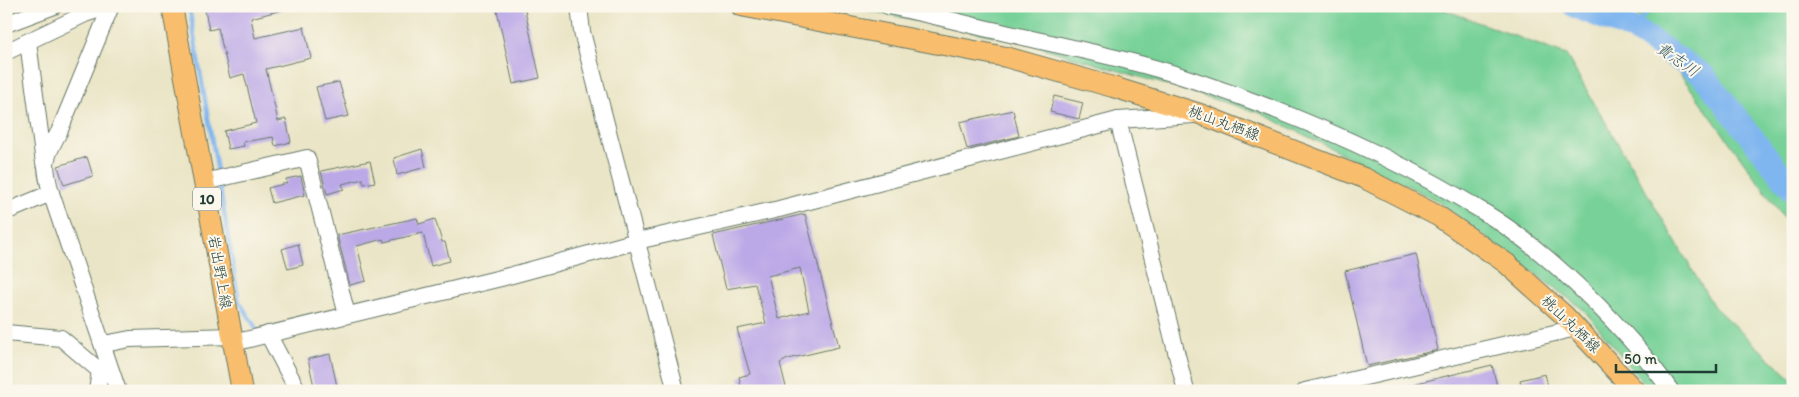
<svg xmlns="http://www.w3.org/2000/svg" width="1799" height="397" font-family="Itim,'Klee One',sans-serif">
	<rect width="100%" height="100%" fill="#fbf7ec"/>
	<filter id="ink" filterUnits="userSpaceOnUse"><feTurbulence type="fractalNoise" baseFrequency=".02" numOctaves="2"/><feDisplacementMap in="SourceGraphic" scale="10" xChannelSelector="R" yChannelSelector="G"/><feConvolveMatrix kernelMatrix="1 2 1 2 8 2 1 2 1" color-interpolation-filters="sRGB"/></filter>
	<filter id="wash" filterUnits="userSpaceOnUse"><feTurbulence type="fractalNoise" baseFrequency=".0096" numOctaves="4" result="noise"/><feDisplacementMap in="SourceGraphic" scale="20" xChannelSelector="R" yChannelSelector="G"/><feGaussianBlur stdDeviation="1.12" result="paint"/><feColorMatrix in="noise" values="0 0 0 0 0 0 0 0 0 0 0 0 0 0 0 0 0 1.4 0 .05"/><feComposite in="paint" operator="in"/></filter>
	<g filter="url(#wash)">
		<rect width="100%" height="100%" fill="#eae5c6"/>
		<g fill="#77d198" stroke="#4b8766">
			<path d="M845,6H1434L1566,55L1714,307L1793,380V391H1650L1584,310L1436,200L1260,113L1020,41Z"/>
			<path d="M1631,6H1793V230Z"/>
		</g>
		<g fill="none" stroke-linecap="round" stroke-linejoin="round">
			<g stroke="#80b6ef" stroke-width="4">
				<path d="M189,6L218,175"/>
				<path d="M1635,30L1650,6"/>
				<path d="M219,182L239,301L259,333"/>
			</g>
			<path stroke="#80b6ef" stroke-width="24" d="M1575,6L1635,30L1703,75L1793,190"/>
		</g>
		<g id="blocks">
			<g fill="#bba8e7" fill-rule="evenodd">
				<path d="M204,6H282V10L251,18L255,38L304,27L311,58L266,69L278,121L286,119L291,142L275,146L273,137L243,142L244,146L228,149L224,131L256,123L244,74L230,78L218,28L209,30Z"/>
				<path d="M496,6H524L540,78L513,84Z"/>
				<path d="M339,82L349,116L325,121L316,87Z"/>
				<path d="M1054,96L1083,103L1079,119L1050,112Z"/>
				<path d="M1013,110L1019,136L967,149L960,122Z"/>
				<path d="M422,149L426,167L397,175L394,158Z"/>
				<path d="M87,157L93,176L64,185L58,166Z"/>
				<path d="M370,161L375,182L364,184L363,179L342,184L344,189L327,194L321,171Z"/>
				<path d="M301,176L305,195L272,203L268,188L287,183L286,179Z"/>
				<path d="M805,214L839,347L788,359L780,363L787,391H742L739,377L750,374L737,329L766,323L755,284L726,289L713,235ZM800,268L809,311L779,319L768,276Z"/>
				<path d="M417,218L419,224L435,219L442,242H445L450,261L431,266L423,233L384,242L383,239L357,246L366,281L350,285L337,235Z"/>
				<path d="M298,244L303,265L288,269L282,249Z"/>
				<path d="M1416,254L1438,350L1367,366L1345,271Z"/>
				<path d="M330,354L338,391H315L308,359Z"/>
				<path d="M1492,365L1498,391H1401V387Z"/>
				<path d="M1545,374L1549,391H1523L1520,380Z"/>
			</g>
		</g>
	</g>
	<g filter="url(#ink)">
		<use href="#blocks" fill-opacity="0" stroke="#667867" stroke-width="1"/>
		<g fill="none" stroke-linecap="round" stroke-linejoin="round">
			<defs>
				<g id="minor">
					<path d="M111,6L59,132C44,159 43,163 51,193L118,391"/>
					<path d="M579,6L582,32L676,391"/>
					<path d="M888,6C929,14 969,25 1010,34C1071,48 1134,60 1193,80C1295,114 1396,157 1487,214C1550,253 1628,330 1671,391"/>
					<path d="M6,24L54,6"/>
					<path d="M28,42L44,163"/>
					<path d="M6,52L85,14L110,6"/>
					<path d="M1118,120L1186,391"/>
					<path d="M204,182L307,158L347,315"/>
					<path d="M6,207L13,209L51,193"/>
					<path d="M6,333L61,338L100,371"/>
					<path d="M268,334L298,391"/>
					<path d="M233,343L501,278L637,241L779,209L1118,120L1193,115"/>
					<path d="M104,344L130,339L232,336"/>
					<path d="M97,391L100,371L107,364"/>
					<path d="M1305,391L1576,328"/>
				</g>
				<g id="major">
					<path d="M172,6L242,391"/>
					<path d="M741,6L1006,57L1113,87L1200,114L1364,178L1438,216L1506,263L1565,316L1635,391"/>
				</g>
			</defs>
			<use href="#minor" stroke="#667867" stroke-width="18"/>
			<use href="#major" stroke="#667867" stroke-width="22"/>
			<use href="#minor" stroke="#fff" stroke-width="16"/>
			<use href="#major" stroke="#f9be6d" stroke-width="20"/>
		</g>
	</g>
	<g text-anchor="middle" stroke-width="4" stroke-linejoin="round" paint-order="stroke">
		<rect fill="#fbf7ec" stroke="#61756b" stroke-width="1" x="193" y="187.5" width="28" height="23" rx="4"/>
		<g font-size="14" font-weight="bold" fill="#1f3d34">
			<text x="207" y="204">10</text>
		</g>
		<g font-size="15" fill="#1f3d34" stroke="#fbf7ec">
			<text transform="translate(1224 123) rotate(20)" y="5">桃山丸栖線</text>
			<text transform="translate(220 272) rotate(80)" y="5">岩出野上線</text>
			<text transform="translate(1571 324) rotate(44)" y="5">桃山丸栖線</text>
		</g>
		<g font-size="16" font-style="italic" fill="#375b63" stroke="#fbf7ec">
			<text transform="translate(1678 59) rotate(34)" y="6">貴志川</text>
		</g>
	</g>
	<rect width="1799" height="397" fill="none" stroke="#fbf7ec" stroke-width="25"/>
	<path d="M1616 364v8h100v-8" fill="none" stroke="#1f3d34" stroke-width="2.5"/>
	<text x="1624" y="364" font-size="15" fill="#1f3d34" stroke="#fbf7ec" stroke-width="4" paint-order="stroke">50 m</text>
</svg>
